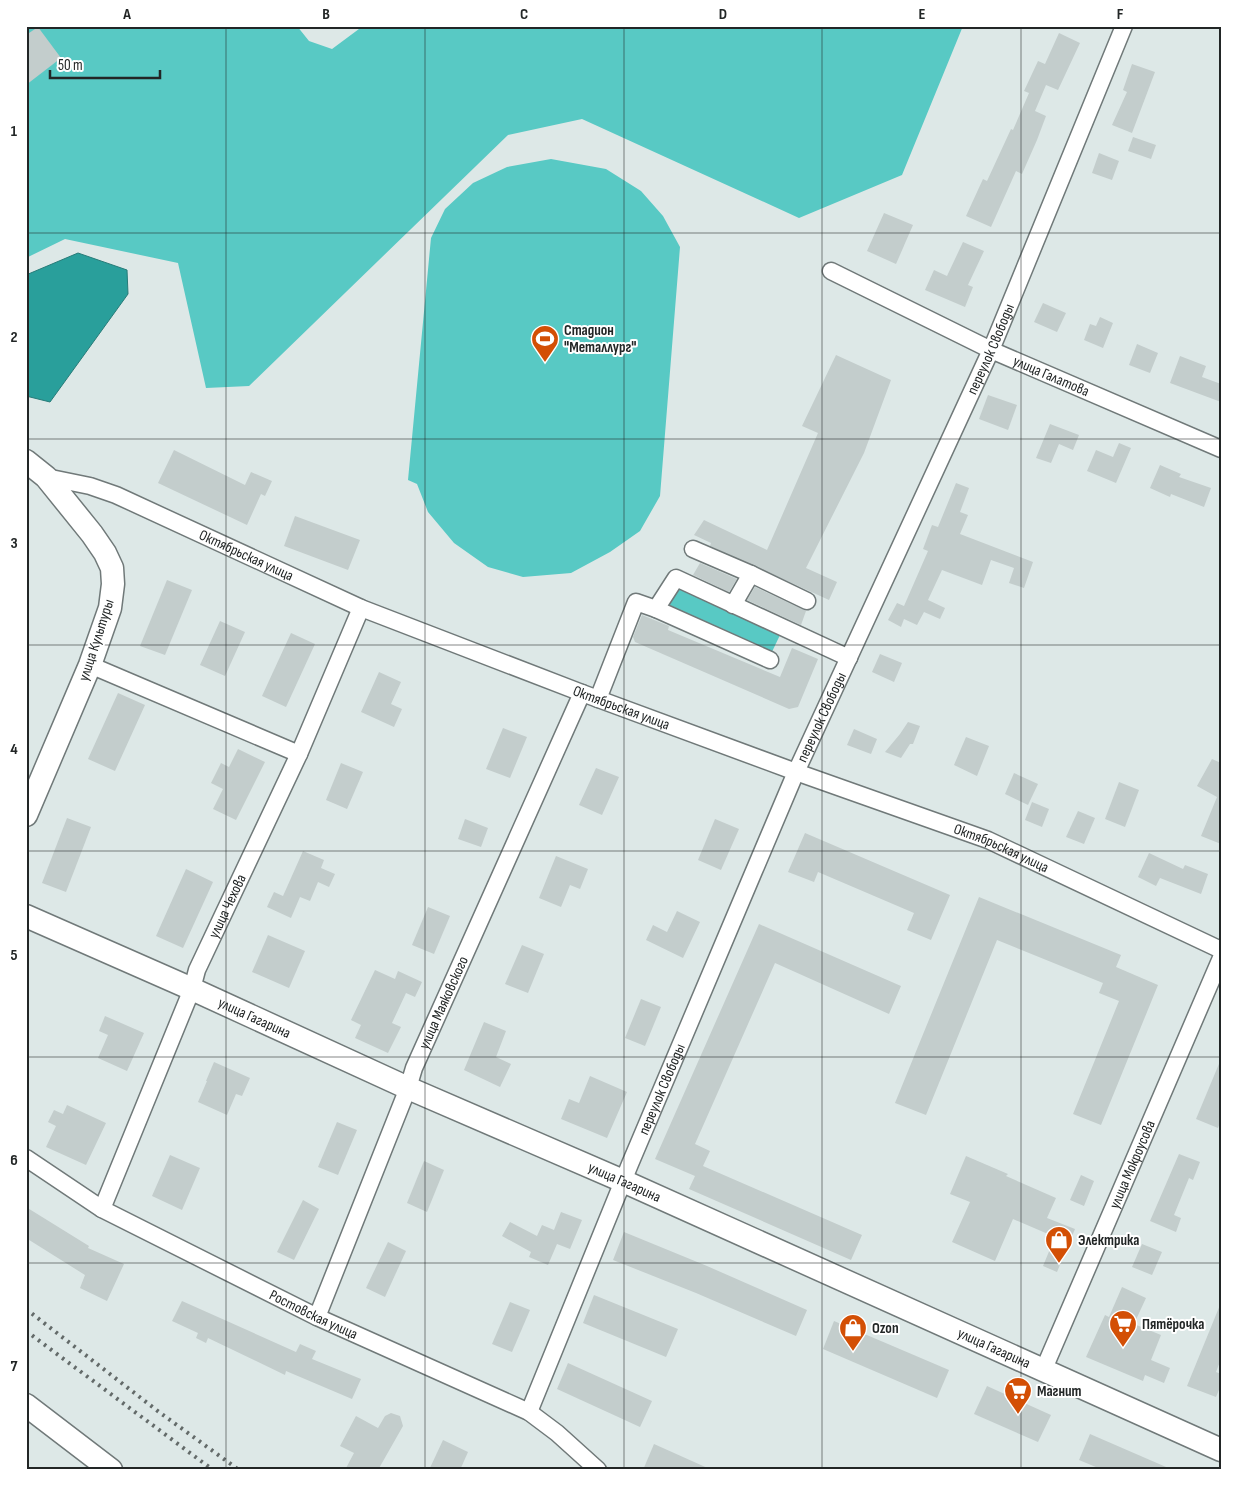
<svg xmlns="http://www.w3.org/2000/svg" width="1247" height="1496" font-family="'Sofia Sans Condensed',sans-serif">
	<rect width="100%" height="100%" fill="#dde8e7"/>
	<g fill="#58c9c4">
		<path d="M26,26H297L309,41L332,49L363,26H963L902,175L799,218L582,119L508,135L249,386L206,388L178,263L65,239L26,258Z"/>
		<path d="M551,159L606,169L641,191L663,216L680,247L660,496L640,531L610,552L571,573L523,577L488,567L454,543L428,512L417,484L408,480L431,238L445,209L473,183L507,167Z"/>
		<path d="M677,583L780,635L770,656L662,605Z"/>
	</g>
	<path fill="#299f9b" stroke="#277b78" d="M78,253L127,270L128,294L50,402L26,396V275Z"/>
	<g fill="#c3cdcc">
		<path d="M38,27L61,58L26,85V35Z"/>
		<path d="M1059,33L1080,43L1058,90L1046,85L1035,111L1046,116L1037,140L1022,174L1016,171L991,227L966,216L983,179L987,181L1011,129L1013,130L1029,93L1024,91L1038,61L1045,64Z"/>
		<path d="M1132,64L1155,72L1132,133L1112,125L1127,92L1123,90Z"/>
		<path d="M1133,137L1156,145L1151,159L1128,151Z"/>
		<path d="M1099,153L1119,161L1112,180L1092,173Z"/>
		<path d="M884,213L913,225L896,264L867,251Z"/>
		<path d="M963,242L984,251L968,285L973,287L965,307L925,290L934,270L947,276Z"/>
		<path d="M1043,303L1066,313L1057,332L1034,322Z"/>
		<path d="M1100,317L1113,323L1103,348L1084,340L1090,324L1096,326Z"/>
		<path d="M1137,344L1158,353L1150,373L1129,365Z"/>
		<path d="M836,355L891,380L864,453L806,568L837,582L829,600L710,546L711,543L694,535L704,520L767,550L818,433L802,426Z"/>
		<path d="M1180,356L1206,366L1202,377L1221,384V402L1170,383Z"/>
		<path d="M988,395L1017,405L1008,430L979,419Z"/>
		<path d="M1050,424L1079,435L1073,450L1059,444L1051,463L1036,458Z"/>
		<path d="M1119,443L1131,448L1116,483L1087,471L1096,450L1113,457Z"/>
		<path d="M174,450L245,485L251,472L272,481L265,496L261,494L247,525L158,483Z"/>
		<path d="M1160,465L1181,474L1179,477L1211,488L1204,507L1171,494L1170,497L1150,488Z"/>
		<path d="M956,483L969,488L960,512L968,515L960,534L1033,562L1024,588L1009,583L1014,568L991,560L982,585L942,570L928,600L945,608L940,619L924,612L917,625L904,619L901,627L888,620L897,603L904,606L928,551L923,549L932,525L938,527Z"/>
		<path d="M295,516L360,540L348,570L284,546Z"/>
		<path d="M700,563L737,579L729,592L693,575Z"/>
		<path d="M167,580L192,590L165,655L140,646Z"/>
		<path d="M755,587L806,611L801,625L747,600Z"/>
		<path d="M642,615L669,626L668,630L780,677L792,648L818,659L798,707L789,709L635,642L633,637Z"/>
		<path d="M220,621L245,632L225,676L200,665Z"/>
		<path d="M291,633L315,644L286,707L262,696Z"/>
		<path d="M880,654L902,663L894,682L872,672Z"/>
		<path d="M379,672L401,682L391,704L402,709L394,727L361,712Z"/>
		<path d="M118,693L145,705L115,771L88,759Z"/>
		<path d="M908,722L920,726L913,744H910L901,758L885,752L900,734Z"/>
		<path d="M503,728L527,737L510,778L486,769Z"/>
		<path d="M854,729L877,739L871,754L847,745Z"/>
		<path d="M966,737L989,746L977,776L954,765Z"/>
		<path d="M238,749L265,762L236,820L213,809L223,789L211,783L221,763L229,767Z"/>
		<path d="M1212,759L1221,763V844L1201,836L1217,797L1197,786Z"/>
		<path d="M341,763L363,772L347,809L326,800Z"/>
		<path d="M596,768L619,777L602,815L579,805Z"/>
		<path d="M1014,773L1038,784L1028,805L1005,794Z"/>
		<path d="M1119,782L1139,790L1125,827L1105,819Z"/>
		<path d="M1032,802L1049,809L1042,827L1025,820Z"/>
		<path d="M1078,811L1095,818L1084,844L1066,837Z"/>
		<path d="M67,818L91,827L66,892L42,883Z"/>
		<path d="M465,819L488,828L481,847L458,839Z"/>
		<path d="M715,819L739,829L721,870L698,860Z"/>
		<path d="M805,833L950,895L931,940L907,930L914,913L818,872L814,882L788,872Z"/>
		<path d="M303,851L324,860L321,868L335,874L329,887L318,882L310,901L300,897L291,918L267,907L274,892L283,896Z"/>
		<path d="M1149,853L1183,869L1185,865L1208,874L1201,894L1160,878L1156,886L1138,877Z"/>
		<path d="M556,856L588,869L580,889L570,885L561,907L539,898Z"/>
		<path d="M186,869L213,882L183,948L156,936Z"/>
		<path d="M979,897L1121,955L1116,967L1158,985L1101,1125L1073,1114L1119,1001L1099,993L1103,983L997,940L926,1115L895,1103Z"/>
		<path d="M428,907L450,916L434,954L412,945Z"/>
		<path d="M677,911L700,922L683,958L646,940L653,925L667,932Z"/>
		<path d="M759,924L901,986L889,1014L775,963L695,1144L710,1151L703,1166L862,1235L851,1260L689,1189L695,1176L655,1159Z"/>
		<path d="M268,935L305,951L289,988L252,972Z"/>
		<path d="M522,945L544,954L528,993L505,984Z"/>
		<path d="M375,970L395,979L398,971L422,982L415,997L406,993L392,1023L401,1027L388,1053L355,1038L361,1025L351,1020Z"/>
		<path d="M641,999L661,1007L645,1046L625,1038Z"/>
		<path d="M105,1016L144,1033L127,1071L98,1058L108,1035L99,1031Z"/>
		<path d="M484,1022L506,1031L496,1057L511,1064L500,1087L464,1070Z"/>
		<path d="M1221,1059V1120L1218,1128L1196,1119Z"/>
		<path d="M214,1062L250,1078L242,1096L236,1094L227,1115L198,1102L207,1081H206Z"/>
		<path d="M590,1076L627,1092L607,1138L561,1119L569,1099L579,1103Z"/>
		<path d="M67,1105L106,1123L86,1165L46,1147L56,1126L48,1122L54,1110L63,1114Z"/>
		<path d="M337,1122L357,1130L338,1175L318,1167Z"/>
		<path d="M1179,1154L1200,1162L1193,1180L1189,1178L1174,1215L1181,1218L1176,1232L1150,1221Z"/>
		<path d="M170,1155L200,1168L182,1210L152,1196Z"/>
		<path d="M966,1156L1008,1174L1006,1176L1056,1198L1047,1218L1075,1229L1057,1272L1043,1266L1055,1237L1013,1219L995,1261L952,1242L970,1202L950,1194Z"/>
		<path d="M424,1161L444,1170L427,1212L407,1203Z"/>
		<path d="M1081,1175L1094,1181L1084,1206L1070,1200Z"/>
		<path d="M303,1200L319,1209L294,1260L277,1252Z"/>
		<path d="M26,1207L89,1246L88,1248L124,1264L107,1301L80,1288L85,1275L26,1238Z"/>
		<path d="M561,1212L582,1220L570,1249L557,1244L548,1265L529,1257L531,1252L502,1236L510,1222L537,1236L542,1225L554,1230Z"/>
		<path d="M624,1232L707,1266L807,1310L796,1336L696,1293L613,1260Z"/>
		<path d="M388,1242L406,1251L385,1297L366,1288Z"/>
		<path d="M1142,1244L1162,1252L1152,1275L1132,1267Z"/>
		<path d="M1122,1287L1146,1298L1134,1324L1161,1335L1151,1360L1170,1368L1164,1383L1145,1375L1143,1381L1086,1357L1105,1315L1109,1317Z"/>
		<path d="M594,1295L678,1329L666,1357L583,1323Z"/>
		<path d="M182,1301L296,1352L300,1344L316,1351L312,1359L361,1379L352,1399L286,1371L285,1375L208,1338L206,1343L196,1338L198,1333L172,1321Z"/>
		<path d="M510,1302L530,1310L512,1352L492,1344Z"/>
		<path d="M1220,1305L1221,1359L1216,1372L1221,1374V1385L1216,1397L1187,1386Z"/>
		<path d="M834,1321L949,1370L937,1398L823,1349Z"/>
		<path d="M568,1363L652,1401L640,1427L557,1389Z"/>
		<path d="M987,1386L1051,1415L1038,1442L974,1414Z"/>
		<path d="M391,1413L400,1416L403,1426L378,1470H345L354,1453L340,1446L356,1416L378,1428L385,1416Z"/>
		<path d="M1090,1434L1173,1470H1103L1079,1460Z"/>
		<path d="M443,1440L468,1452L460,1470H429Z"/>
		<path d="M654,1444L712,1470H643Z"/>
	</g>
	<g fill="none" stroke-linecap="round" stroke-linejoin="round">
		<defs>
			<g id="street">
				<path id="s1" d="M831,271L991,350L1221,449"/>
				<path id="s2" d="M46,477L90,486L116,495L361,608L582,693L796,772L988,840L1221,950"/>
				<path d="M693,549L751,574"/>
				<path d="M733,605L751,574L807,601"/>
				<path d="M656,609L770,660"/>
				<path d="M90,665L299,754"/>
				<path d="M598,699L636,602L656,609L676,578L849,658"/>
				<path id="s3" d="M26,1158L102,1209L317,1317L529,1412L557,1433L598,1470"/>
				<path id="s4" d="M102,1209L192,989L197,970L299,754L361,608"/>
				<path id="s5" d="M317,1317L408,1088L414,1068L582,693"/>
				<path id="s6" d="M1043,1371L1221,958"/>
				<path id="s7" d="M529,1412L630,1164L754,871L796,772L991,350L1124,26"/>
			</g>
			<g id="secondary">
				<path d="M26,461L46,477L92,534L105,553L112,568L113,584L110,608L90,665L26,815"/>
				<path id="s8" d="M26,916L192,989L408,1088L623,1181L1221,1450"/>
				<path d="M26,1405L111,1470"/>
			</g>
		</defs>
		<use href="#street" stroke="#707979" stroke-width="19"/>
		<use href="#secondary" stroke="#707979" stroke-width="25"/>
		<use href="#street" stroke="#fff" stroke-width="16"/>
		<use href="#secondary" stroke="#fff" stroke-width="22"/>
		<g stroke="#636a69" stroke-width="4" stroke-dasharray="2.5 5" stroke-linecap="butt">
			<path d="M26,1309L159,1412L239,1470"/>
			<path d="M26,1331L213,1470"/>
		</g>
	</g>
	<path fill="none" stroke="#222626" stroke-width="1" stroke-opacity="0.55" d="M226,26V1470M425,26V1470M624,26V1470M822,26V1470M1021,26V1470M26,233H1221M26,439H1221M26,645H1221M26,851H1221M26,1057H1221M26,1263H1221"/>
	<defs>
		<symbol id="stadium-pin" viewBox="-11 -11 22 30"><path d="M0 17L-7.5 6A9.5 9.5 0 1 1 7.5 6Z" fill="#d34f05" stroke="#fff"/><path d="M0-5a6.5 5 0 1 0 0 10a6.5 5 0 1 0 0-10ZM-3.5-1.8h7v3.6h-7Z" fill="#fff"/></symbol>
		<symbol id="shop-pin" viewBox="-11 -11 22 30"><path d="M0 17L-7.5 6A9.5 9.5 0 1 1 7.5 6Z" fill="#d34f05" stroke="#fff"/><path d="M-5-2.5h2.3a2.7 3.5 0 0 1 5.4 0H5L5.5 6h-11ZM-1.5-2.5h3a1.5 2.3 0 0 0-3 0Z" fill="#fff"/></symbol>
		<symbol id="supermarket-pin" viewBox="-11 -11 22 30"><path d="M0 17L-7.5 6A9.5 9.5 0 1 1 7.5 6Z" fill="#d34f05" stroke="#fff"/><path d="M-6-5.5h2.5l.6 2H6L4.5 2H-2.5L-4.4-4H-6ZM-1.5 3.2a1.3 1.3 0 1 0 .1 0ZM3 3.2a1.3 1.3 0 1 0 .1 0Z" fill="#fff"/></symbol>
	</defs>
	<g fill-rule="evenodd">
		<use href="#stadium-pin" x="529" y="323" width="32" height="43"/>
		<use href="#shop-pin" x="1043" y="1224" width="32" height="43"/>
		<use href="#supermarket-pin" x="1107" y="1308" width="32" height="43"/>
		<use href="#shop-pin" x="837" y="1312" width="32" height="43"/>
		<use href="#supermarket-pin" x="1002" y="1375" width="32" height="43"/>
	</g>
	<g text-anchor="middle" stroke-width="4" stroke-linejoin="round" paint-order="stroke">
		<g font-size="15" font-weight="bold" fill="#222626" stroke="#fff" text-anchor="start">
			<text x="564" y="335">Стадион<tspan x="564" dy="17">"Металлург"</tspan></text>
			<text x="1078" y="1245">Электрика</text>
			<text x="1142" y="1329">Пятёрочка</text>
			<text x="872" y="1333">Ozon</text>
			<text x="1037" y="1396">Магнит</text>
		</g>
		<g font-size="15" fill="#222626" stroke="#fff">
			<text dy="5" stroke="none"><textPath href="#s7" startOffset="1159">переулок Свободы</textPath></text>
			<text dy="5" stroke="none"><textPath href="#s1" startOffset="244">улица Галатова</textPath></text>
			<text dy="5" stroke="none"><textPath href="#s2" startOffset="216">Октябрьская улица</textPath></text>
			<text transform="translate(96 640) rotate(-72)" y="5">улица Культуры</text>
			<text dy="5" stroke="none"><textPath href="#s2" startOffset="621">Октябрьская улица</textPath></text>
			<text dy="5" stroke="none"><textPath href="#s7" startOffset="754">переулок Свободы</textPath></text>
			<text dy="5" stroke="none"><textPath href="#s2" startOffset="1026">Октябрьская улица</textPath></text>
			<text dy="5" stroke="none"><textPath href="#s4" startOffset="328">улица Чехова</textPath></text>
			<text dy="5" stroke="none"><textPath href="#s5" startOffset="339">улица Маяковского</textPath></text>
			<text dy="5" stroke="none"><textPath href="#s8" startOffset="250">улица Гагарина</textPath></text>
			<text dy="5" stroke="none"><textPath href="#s7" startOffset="349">переулок Свободы</textPath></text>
			<text dy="5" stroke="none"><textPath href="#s6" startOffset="225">улица Мокроусова</textPath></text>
			<text dy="5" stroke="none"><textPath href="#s8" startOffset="655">улица Гагарина</textPath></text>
			<text dy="5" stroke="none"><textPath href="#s3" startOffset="328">Ростовская улица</textPath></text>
			<text dy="5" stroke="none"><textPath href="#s8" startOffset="1060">улица Гагарина</textPath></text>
		</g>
	</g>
	<rect width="1247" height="1496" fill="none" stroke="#ffffff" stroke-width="55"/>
	<path d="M50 70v8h110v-8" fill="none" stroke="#222626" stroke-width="2.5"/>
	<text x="58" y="70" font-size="15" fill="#222626" stroke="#ffffff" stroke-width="4" paint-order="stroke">50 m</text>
	<rect x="28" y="28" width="1192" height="1440" fill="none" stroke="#222626" stroke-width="2"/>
	<g font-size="16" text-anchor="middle" font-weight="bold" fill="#222626">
		<text x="127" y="19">A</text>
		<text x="326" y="19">B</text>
		<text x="524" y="19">C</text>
		<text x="723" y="19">D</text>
		<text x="922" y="19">E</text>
		<text x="1120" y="19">F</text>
		<text x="14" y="136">1</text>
		<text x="14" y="342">2</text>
		<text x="14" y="548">3</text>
		<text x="14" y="754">4</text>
		<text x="14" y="960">5</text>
		<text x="14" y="1165">6</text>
		<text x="14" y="1371">7</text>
	</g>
</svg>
